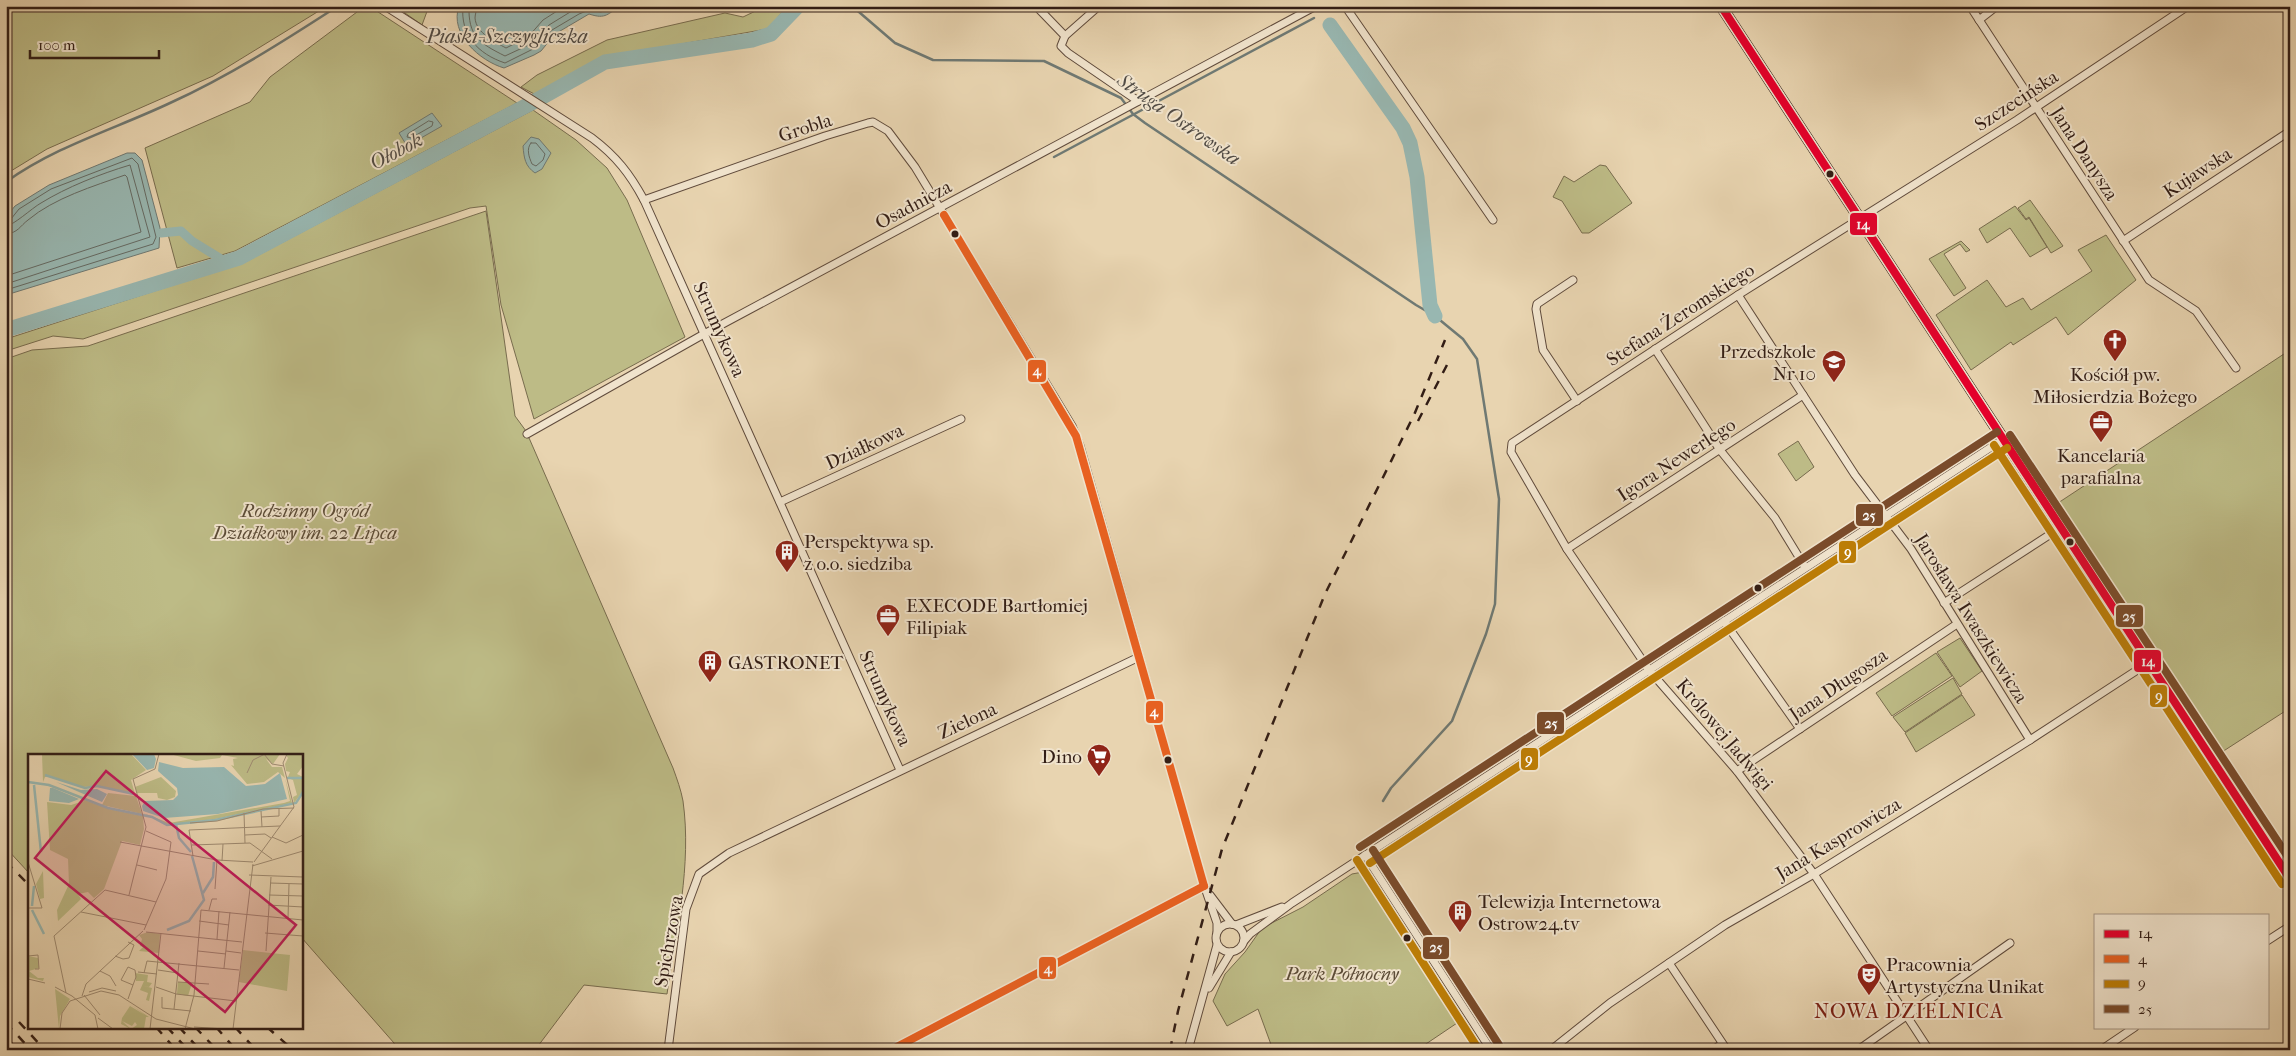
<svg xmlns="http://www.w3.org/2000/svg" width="2296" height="1056" font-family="'IM FELL French Canon',serif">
	<rect width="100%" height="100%" fill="#e8d4b0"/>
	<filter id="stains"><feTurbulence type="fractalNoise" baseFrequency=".004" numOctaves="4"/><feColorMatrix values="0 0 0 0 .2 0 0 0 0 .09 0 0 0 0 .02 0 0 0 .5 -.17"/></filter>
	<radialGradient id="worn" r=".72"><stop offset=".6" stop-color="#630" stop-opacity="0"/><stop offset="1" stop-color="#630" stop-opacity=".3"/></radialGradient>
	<g fill="#bdbb86" stroke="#786c4e">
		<path d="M6,6H327L213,76L47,149L6,174Z"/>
		<path d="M365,6H369L517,103L235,251L177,268L145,148L250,102L270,77Z"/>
		<path d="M395,6H429L422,25Z"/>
		<path d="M766,6H788L767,29L602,58L538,96L521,87L537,75L607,40L725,13L743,17Z"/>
		<path d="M533,110L576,140L607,168L627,200L685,337L534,419L501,305L486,206L470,208L83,339L53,336L6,351V339L247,261Z"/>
		<path d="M1600,165L1606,166L1632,203L1589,233H1582L1562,201L1553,197L1564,176L1574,182Z"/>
		<path d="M2030,200L2063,246L2051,253L2029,217L2026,219L2018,208Z"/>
		<path d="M2015,206L2026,220L2029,218L2047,247L2030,257L2010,228L1987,243L1979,229Z"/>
		<path d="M486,211L515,416L526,431L673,768C677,779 681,790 683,801C692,865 676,931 667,994L584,985L535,1050H396L394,1043L301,937V755H29V873L6,848V359L32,350L88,346Z"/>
		<path d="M2106,235L2136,280L2068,335L2056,317L2013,345L2011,342L1971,370L1936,315L1987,280L2006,307L2023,298L2031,310L2092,271L2078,250Z"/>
		<path d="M1961,241L1970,250L1966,252L1960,244L1944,254L1966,288L1954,296L1929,259Z"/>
		<path d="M2290,350V708L2222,752L2058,503Z"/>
		<path d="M1798,441L1814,467L1796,481L1778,454Z"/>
		<path d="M1960,638L1982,671L1960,687L1937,652Z"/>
		<path d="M1936,653L1952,676L1892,716L1876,693Z"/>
		<path d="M1953,678L1962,694L1905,732L1893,717Z"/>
		<path d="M1962,695L1975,715L1916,752L1905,733Z"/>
		<path d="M1363,872L1372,877L1463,1019L1417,1050H1273L1258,1009L1227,1026L1213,1001L1225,974L1245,952L1262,928L1303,907L1352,874Z"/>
	</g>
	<g fill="#98b7b1" stroke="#6f7973">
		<path d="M459,6H622C607,13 607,20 589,14L555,34L541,51L534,55L504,68C480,61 449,34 459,6Z"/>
		<path d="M432,113L442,126L407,146L399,133Z"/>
		<path d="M531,137L539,139L551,153L542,169L535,173C525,166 524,158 523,146Z"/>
		<path d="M127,153H135L142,160L160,228L159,248L6,295V217L15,206L49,185Z"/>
	</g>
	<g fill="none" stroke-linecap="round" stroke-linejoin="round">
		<g stroke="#656a63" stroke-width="1">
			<path d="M463,6C460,35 478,54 505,63L537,47L552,30L579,14L589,10L601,12L612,6"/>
			<path d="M469,6C468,36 479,43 505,56L533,43L549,25L580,6"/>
			<path d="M477,6C477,10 475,14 475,18C476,33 495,42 506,48L528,37L543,20L565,6"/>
			<path d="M429,121L433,122L432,126L411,138L407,137L408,134Z"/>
			<path d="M531,143H536L545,154L543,160L536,166L532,164C529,157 526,149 531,143Z"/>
			<path d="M6,220L11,219L19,209L51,189L132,158L138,164L156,237L153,244L6,290"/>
			<path d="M6,226C13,226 32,208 41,203C67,187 100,174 130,165L150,237L6,284"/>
			<path d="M6,234C18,233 20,226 28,220C54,198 94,186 125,175L127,177L141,232L6,276"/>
		</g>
		<g stroke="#6f7973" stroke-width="2.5">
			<path d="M852,6L895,43L933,60L1044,61L1121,98L1133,114L1145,123L1416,305L1435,316L1463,339L1477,359L1499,499L1495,604L1486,634L1452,721L1391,788L1383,801"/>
			<path d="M1054,157L1314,18"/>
			<path d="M6,182C56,146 115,129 170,103C229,76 284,41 338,6"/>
		</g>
		<path stroke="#98b7b1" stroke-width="9" d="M161,233L181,231L192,241L226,262"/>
		<g stroke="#98b7b1" stroke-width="15">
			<path d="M1330,25L1403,128L1410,143L1417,177L1430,305L1435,316"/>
			<path d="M6,330L239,258L537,100L605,62L752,40L771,34L798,6"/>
		</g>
		<defs>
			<g id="street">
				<path d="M385,6L592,138C616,156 630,174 644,200L900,770"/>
				<path d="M1036,6L1065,36L1061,46L1068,53L1138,101"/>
				<path d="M1345,6L1493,220"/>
				<path d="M1970,6L2149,280L2196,311L2236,368"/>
				<path d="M1979,20L1997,6"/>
				<path d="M1065,36L1099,6"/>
				<path d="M644,200L825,136L868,123L873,122L888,131L915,167L1072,426L1080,446L1201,876L1217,923V932"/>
				<path d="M2123,241L2290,131"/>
				<path d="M1573,280L1537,304L1536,309L1543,350L1577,401"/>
				<path d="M1738,295L1855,475L1911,549L2030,740"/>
				<path d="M1655,349L1720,450L1775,518L1805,567"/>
				<path d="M527,434L704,334L1316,6"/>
				<path d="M780,502L961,419"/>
				<path d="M1567,549L1803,395"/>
				<path d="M1944,603L2060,528"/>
				<path d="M1724,621L1800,729"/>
				<path d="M1737,771L1957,624"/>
				<path d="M1365,855L1491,1050"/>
				<path d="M1210,895L1232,924"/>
				<circle cx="1230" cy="938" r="14"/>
				<path d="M1236,925L1282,907"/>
				<path d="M1244,941L1250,934L1292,903L2002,440"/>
				<path d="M2267,941L2290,926"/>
				<path d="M1669,963L1727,1050"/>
				<path d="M1209,988L1231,952"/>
				<path d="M668,1050L686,909L699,874L729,853L1139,657"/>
				<path d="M891,1050L1204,886"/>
				<path d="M1188,1050L1217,945"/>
				<path d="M1551,1050L1610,1003L1725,925L1814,874L2030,740L2148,663"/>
				<path d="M1713,1050L1722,1044"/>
				<path d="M1858,1050L2010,943"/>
				<path d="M1929,1050L1814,874L1737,771L1649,670L1567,549L1511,452L1512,443L1738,295L2017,120L2188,6"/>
				<path d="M2101,1050L2135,1027"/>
			</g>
			<path id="secondary" d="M1721,6L2290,879"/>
		</defs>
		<use href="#street" stroke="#604b3c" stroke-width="9"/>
		<use href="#secondary" stroke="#321d15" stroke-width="12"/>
		<use href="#street" stroke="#f0e3cc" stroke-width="7"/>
		<use href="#secondary" stroke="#f0e3cc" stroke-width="10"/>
		<g stroke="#321d15" stroke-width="2.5" stroke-dasharray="9 9" stroke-linecap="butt">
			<path d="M1418,421L1448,363"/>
			<path d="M6,862L29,885"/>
			<path d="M19,1022L45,1050"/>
			<path d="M6,1023L31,1050"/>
			<path d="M156,1027L176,1050"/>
			<path d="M167,1027L188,1050"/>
			<path d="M179,1027L200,1050"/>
			<path d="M195,1027L217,1050"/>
			<path d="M216,1027L236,1050"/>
			<path d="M235,1027L256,1050"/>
			<path d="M267,1027L293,1050"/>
			<path d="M6,1037L18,1050"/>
			<path d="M1170,1050L1178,1011L1222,849L1325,594L1414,415L1445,340"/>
		</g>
		<defs>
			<path id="bus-1" d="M1721,6L2290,879"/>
			<g id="bus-2">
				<path d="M944,215L1076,436L1204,886"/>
				<path d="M891,1050L1204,886"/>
			</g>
			<g id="bus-3">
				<path d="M1994,445L2282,884"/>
				<path d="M1357,860L1479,1050"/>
				<path d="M1370,863L2007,448"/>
			</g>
			<g id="bus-4">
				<path d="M2010,435L2290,860"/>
				<path d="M1360,847L1997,432"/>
				<path d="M1373,850L1499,1045"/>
			</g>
		</defs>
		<use href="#bus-1" stroke="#f0e3cc" stroke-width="11"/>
		<use href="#bus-2" stroke="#f0e3cc" stroke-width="11"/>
		<use href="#bus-3" stroke="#f0e3cc" stroke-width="11"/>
		<use href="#bus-4" stroke="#f0e3cc" stroke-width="11"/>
		<use href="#bus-1" stroke="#e4002b" stroke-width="8"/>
		<use href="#bus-2" stroke="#e86121" stroke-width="8"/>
		<use href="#bus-3" stroke="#bc7d06" stroke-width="8"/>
		<use href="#bus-4" stroke="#7a4b2a" stroke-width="8"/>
	</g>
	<defs>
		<symbol id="church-pin" viewBox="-11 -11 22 30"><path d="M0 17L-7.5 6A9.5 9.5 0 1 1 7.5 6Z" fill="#8f2418" stroke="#f0e3cc"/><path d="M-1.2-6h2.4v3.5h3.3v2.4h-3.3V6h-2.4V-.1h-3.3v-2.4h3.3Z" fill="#fff"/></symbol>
		<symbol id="school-pin" viewBox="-11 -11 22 30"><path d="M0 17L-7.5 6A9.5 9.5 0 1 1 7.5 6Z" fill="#8f2418" stroke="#f0e3cc"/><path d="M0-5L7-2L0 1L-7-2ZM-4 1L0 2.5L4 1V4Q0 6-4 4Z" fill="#fff"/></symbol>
		<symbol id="office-pin" viewBox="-11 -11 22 30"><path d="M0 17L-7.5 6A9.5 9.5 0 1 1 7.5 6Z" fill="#8f2418" stroke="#f0e3cc"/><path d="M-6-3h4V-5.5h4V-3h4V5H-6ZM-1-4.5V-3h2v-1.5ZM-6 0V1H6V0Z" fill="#fff"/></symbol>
		<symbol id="building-pin" viewBox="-11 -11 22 30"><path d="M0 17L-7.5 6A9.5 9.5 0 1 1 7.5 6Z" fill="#8f2418" stroke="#f0e3cc"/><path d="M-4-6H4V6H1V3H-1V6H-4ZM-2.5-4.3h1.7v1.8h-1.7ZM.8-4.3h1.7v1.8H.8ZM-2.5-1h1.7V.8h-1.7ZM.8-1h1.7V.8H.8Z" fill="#fff"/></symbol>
		<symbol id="supermarket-pin" viewBox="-11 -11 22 30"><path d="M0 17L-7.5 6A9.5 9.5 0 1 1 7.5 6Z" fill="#8f2418" stroke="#f0e3cc"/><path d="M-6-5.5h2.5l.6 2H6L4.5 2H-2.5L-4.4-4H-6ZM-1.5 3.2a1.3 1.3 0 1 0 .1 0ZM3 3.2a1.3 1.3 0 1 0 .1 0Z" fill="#fff"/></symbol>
		<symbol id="theatre-pin" viewBox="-11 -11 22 30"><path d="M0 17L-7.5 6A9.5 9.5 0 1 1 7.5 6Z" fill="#8f2418" stroke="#f0e3cc"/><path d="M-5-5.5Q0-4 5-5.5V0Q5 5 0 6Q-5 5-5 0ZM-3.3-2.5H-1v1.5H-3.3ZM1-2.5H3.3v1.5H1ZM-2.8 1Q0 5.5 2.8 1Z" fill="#fff"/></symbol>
	</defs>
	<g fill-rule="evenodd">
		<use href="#church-pin" x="2101" y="327" width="28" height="38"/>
		<use href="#school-pin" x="1820" y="348" width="28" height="38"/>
		<use href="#office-pin" x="2087" y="408" width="28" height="38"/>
		<use href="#building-pin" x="773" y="538" width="28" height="38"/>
		<use href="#office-pin" x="874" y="602" width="28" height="38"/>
		<use href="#building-pin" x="696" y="648" width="28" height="38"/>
		<use href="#supermarket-pin" x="1085" y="742" width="28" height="38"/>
		<use href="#building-pin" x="1446" y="898" width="28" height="38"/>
		<use href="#theatre-pin" x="1855" y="961" width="28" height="38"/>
	</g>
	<g fill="#321d15" stroke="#f0e3cc" stroke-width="2">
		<circle cx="1830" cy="174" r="4.5"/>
		<circle cx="955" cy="234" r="4.5"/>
		<circle cx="2070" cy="542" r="4.5"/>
		<circle cx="1758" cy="588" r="4.5"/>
		<circle cx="1168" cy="760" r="4.5"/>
		<circle cx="1407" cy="938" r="4.5"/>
	</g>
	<g text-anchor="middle" stroke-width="4" stroke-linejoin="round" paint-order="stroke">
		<g font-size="19" fill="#321d15" stroke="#f0e3cc">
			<text transform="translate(2016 100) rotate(-33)" y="7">Szczecińska</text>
			<text transform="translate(805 127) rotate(-18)" y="7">Grobla</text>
			<text transform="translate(2085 153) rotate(57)" y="7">Jana Danysza</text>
			<text transform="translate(2197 172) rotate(-33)" y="7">Kujawska</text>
			<text transform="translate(913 204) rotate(-28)" y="7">Osadnicza</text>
			<text transform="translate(1680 314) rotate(-33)" y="7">Stefana Żeromskiego</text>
			<text transform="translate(720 329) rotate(66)" y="7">Strumykowa</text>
			<text transform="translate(864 446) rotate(-25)" y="7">Działkowa</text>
			<text transform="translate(1676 459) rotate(-33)" y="7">Igora Newerlego</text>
			<text transform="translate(1972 618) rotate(58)" y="7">Jarosława Iwaszkiewicza</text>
			<text transform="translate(1838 684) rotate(-34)" y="7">Jana Długosza</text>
			<text transform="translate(886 698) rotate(66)" y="7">Strumykowa</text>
			<text transform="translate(967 720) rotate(-25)" y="7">Zielona</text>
			<text transform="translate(1725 734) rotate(50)" y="7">Królowej Jadwigi</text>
			<text transform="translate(1838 838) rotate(-31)" y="7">Jana Kasprowicza</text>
			<text transform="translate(668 941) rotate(-80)" y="7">Spichrzowa</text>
		</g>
		<g font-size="19" fill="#321d15" stroke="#f0e3cc" text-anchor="start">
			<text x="1816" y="358" text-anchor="end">Przedszkole<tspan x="1816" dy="22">Nr 10</tspan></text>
			<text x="2115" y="381" text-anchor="middle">Kościół pw.<tspan x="2115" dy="22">Miłosierdzia Bożego</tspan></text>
			<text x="2101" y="462" text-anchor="middle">Kancelaria<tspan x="2101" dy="22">parafialna</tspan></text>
			<text x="804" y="548">Perspektywa sp.<tspan x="804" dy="22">z o.o. siedziba</tspan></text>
			<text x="906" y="612">EXECODE Bartłomiej<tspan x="906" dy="22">Filipiak</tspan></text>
			<text x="728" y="669">GASTRONET</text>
			<text x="1082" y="763" text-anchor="end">Dino</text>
			<text x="1478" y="908">Telewizja Internetowa<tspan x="1478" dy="22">Ostrow24.tv</tspan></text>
			<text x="1886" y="971">Pracownia<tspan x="1886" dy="22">Artystyczna Unikat</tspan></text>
		</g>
		<g font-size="19" font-style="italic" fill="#5c4c37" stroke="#f0e3cc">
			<text x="305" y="517">Rodzinny Ogród<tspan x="305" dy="22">Działkowy im. 22 Lipca</tspan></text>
			<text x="1342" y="980">Park Północny</text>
		</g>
		<g font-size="20" font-style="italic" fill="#514b44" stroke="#f0e3cc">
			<text x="507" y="43">Piaski-Szczygliczka</text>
			<text transform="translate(1179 119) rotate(35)" y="7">Struga Ostrowska</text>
			<text transform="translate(396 151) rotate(-28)" y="7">Ołobok</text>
		</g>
		<g font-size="20" letter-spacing="1" fill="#7a1f14" stroke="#f0e3cc">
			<text x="1909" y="1018">NOWA DZIELNICA</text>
		</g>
	</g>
	<g transform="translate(28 754)">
		<rect width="275" height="275" fill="#e8d4b0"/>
		<path d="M14,0H103L118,16L103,26L107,40L69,32L54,33L22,22L17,23L15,28ZM142,0H252L245,10L238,5L244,13H254L257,24L250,18L236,28L219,30L203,11L206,12L205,5L210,4L194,1L192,4L168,7ZM257,0H275V12L269,20L275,23H260L262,18L258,17L257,10L260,4ZM133,23L148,37L147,43L139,46L130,44L129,39H109L107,33ZM257,24L264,49L187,65L139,71L115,59L141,69L256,49L262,47ZM260,24H275V37L266,49L265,43L269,41L265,26ZM80,39L108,42L114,60L74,51ZM54,45L81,55L115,62L116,75L112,91L94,87L97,79L76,135L66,144L60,138L50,140L53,145L30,167L29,156L41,130L40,105L22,96L19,48L43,51L56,47ZM15,117L16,144L12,145L8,130ZM120,178L132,180L131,199L111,197L115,193L112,192L114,185L111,181ZM215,196L262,201L259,237L211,228ZM0,202L10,204L11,214L1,217L10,224H16L15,227L0,223ZM107,219L120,221L119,228L124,229L121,233L116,232L124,234L121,247L118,246L120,239L112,236L116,227H108ZM150,228L164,229L160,242L149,240ZM27,235L42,245L32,262L31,275ZM103,251L121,263H118L116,275H103L109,271L107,268L104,272L94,267L103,275L93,270L94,264L102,252L117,261Z" fill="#bdbb86"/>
		<path d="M104,0H126L128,5L126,14L119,16ZM131,8L155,14L196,13L218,32L237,30L252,19L259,45L190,60L136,64L115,57L114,52L117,47L145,46L150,41L149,34L130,17ZM28,28L53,36L69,35L79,40L74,48ZM22,34H25L51,45L41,49L21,47Z" fill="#98b7b1"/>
		<path fill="none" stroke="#98b7b1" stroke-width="2.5" d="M17,21L57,34L69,32L106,40M259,24H275M0,28L21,31L80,54L124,63L139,71L187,66L268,49L275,38M6,31L13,98M148,70L151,84L163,98M175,139L185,123L186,108M4,152L6,132M4,156L16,180M139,176L161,167L176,146L164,102"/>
		<path fill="none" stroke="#9f8b72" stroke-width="1" d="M151,0H187M236,0L244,10L256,12M219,19L225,6L237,0M233,57L234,73M216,59L217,89M233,63L251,62V54M162,69L189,67L235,55L266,54M217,81L237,80L243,84M244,83L258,89L275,81M92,88L189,106L225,108M164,91L222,89L244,105M165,102L161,76L252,72M194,107L195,90M0,108L14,154H0M226,108L266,53L255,9L259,0M109,111L129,116M224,112L275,97M221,121L275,123M242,129L275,130M187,135L189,106M101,141L118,73L105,25L127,15L131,0M241,141L275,142M240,151L275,153M181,156L184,145H189M53,158L118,171M260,164L261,130M171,167L201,171M116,176L138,125L143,88L118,77M118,178L214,188M237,179L275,182M189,185L191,157M170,197L198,200M198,197L213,199M238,197L243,123M0,202L10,201L11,215H7M87,202L95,205L101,204L106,191L100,188M196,214L202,158M130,216L150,219M72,217L82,222L88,232M110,218L129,220M116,219L119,207L211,216M0,225L17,229M150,228L181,230M27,233L44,242L67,261L70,275M128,233L148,240L208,247M61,238L74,234L88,237M38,239L26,182L77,136L128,148M56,241L72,261M54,242L58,230L115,177M134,243V254L163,257M100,245L105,231L108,223L107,216L100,213L93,226L105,231M146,255L151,209M70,264L85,275M166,273L197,275M32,275L34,259L42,247L73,237L91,241L128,265L167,275M122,275L133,179M157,275L166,241L173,156L275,166M205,275L225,110"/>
		<path fill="#c2185b" fill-opacity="0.15" stroke="#c2185b" stroke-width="2.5" d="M78,17L268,171L197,258L7,104Z"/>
		<rect width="275" height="275" fill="none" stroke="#321d15" stroke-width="2.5"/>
	</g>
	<g stroke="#f0e3cc" stroke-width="2">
		<rect x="1849" y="212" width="29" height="24" rx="5" fill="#e4002b"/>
		<rect x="1027" y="359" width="20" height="24" rx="5" fill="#e86121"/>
		<rect x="1855" y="503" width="29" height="24" rx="5" fill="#7a4b2a"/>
		<rect x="1838" y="540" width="19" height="24" rx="5" fill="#bc7d06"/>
		<rect x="2115" y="604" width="29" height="24" rx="5" fill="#7a4b2a"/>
		<rect x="2133" y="649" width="29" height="24" rx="5" fill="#e4002b"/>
		<rect x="2149" y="684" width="19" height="24" rx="5" fill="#bc7d06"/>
		<rect x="1145" y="700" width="19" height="24" rx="5" fill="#e86121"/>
		<rect x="1536" y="711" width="29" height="24" rx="5" fill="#7a4b2a"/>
		<rect x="1520" y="747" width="19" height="24" rx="5" fill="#bc7d06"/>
		<rect x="1422" y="936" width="28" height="24" rx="5" fill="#7a4b2a"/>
		<rect x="1038" y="956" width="19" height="24" rx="5" fill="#e86121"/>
	</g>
	<g font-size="14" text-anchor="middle" font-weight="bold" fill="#fff">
		<text x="1863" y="229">14</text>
		<text x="1037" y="375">4</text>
		<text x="1869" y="520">25</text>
		<text x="1848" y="557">9</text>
		<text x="2129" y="621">25</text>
		<text x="2148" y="666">14</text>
		<text x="2159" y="701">9</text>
		<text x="1154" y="716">4</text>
		<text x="1551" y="728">25</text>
		<text x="1529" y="764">9</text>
		<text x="1436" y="952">25</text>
		<text x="1048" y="973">4</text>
	</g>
	<rect width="2296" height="1056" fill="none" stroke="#e8d4b0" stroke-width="25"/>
	<rect x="8" y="8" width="2281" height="1041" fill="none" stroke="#321d15" stroke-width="2.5"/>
	<rect x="12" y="12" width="2271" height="1031" fill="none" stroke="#321d15"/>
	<rect x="2094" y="914" width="175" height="115" fill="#f0e3cc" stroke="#a49483"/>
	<rect x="2104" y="930" width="25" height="8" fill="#e4002b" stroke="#a49483"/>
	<text x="2138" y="938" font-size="15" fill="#321d15">14</text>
	<rect x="2104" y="955" width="25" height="8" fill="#e86121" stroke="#a49483"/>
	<text x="2138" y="964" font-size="15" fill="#321d15">4</text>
	<rect x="2104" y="980" width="25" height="8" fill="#bc7d06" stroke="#a49483"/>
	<text x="2138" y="988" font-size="15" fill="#321d15">9</text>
	<rect x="2104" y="1005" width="25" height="8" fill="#7a4b2a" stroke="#a49483"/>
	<text x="2138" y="1014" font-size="15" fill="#321d15">25</text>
	<path d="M30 50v8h129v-8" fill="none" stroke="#321d15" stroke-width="2.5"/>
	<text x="38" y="50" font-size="15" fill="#321d15" stroke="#f0e3cc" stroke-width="4" paint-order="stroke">100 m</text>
	<rect width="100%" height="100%" filter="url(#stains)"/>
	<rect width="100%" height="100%" fill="url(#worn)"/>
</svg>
